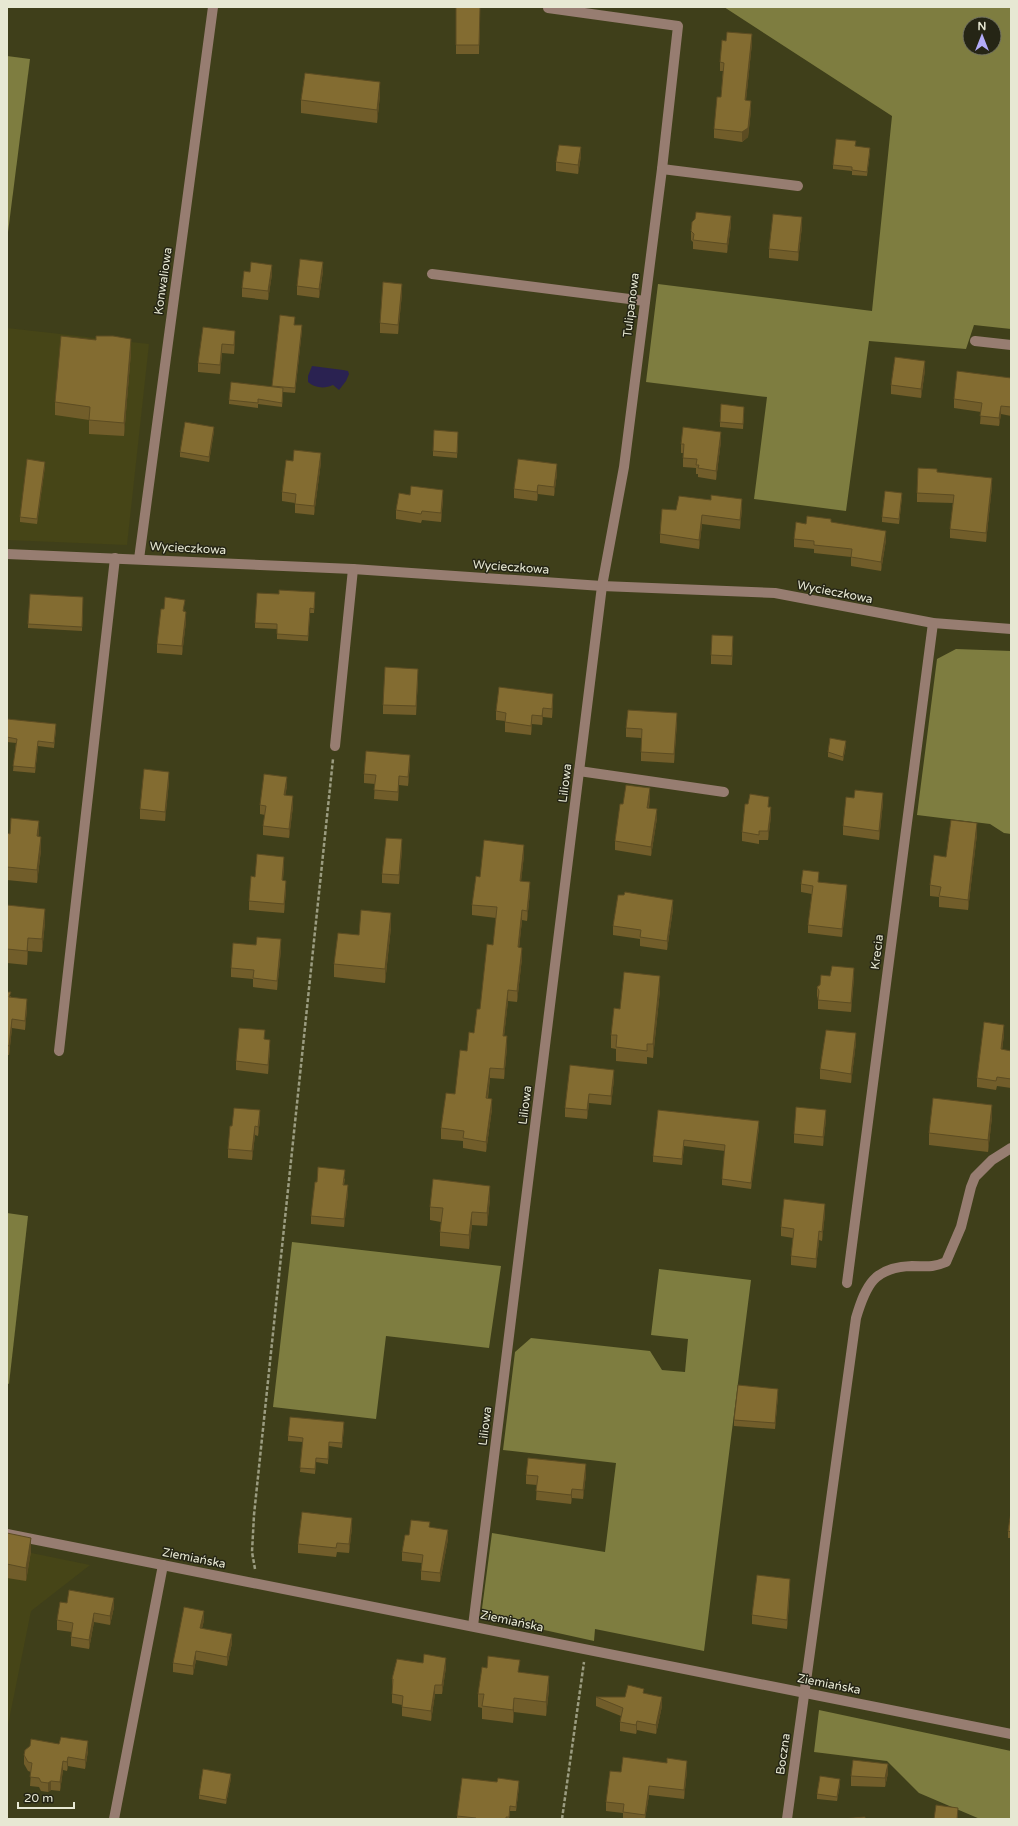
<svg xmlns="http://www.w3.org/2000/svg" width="1018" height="1826" font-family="'Varela Round',sans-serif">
	<rect width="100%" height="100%" fill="#3f3f1a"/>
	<g fill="#464517">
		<path d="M7,328L149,344L127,545L7,540Z"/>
		<path d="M7,1548L90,1565L31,1611L7,1730Z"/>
	</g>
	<g fill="#7e7d40" fill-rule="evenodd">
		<path d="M724,7H1011V329L974,325L966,349L869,341L846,511L754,499L767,397L646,382L658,284L872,311L892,116ZM970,24H994V48H970Z"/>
		<path d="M7,56L30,59L7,240Z"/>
		<path d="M956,649L1011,651V834L1004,833L990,824L917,815L937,659Z"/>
		<path d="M7,1213L28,1216L9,1384L7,1383Z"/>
		<path d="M292,1242L501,1266L489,1348L386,1336L376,1419L273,1407Z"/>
		<path d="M659,1269L751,1280L704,1651L595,1629L594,1641L481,1616L492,1533L605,1552L616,1463L503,1450L515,1352L531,1338L650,1351L662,1370L685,1372L688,1339L651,1335Z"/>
		<path d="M819,1710L1011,1751V1819H980L919,1793L887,1761L814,1752Z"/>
	</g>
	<path fill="#2a2251" d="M312,366L343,370L348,371L349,374L346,381L339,390L333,385C325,389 314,388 308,382V376Z"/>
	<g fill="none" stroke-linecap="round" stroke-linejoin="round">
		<g stroke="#9b9c80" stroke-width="2.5" stroke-dasharray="4 2" stroke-linecap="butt">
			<path d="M255,1569L252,1552L254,1515L333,759"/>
			<path d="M562,1819L584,1662"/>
		</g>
		<g stroke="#977d71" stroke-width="10">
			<path d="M662,169L798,186"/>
			<path d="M432,274L645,301"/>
			<path d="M975,341L1011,345"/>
			<path d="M7,554L353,569L602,586L775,593L933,623L1011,629"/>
			<path d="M139,559L213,7"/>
			<path d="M335,746L353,569"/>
			<path d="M579,771L724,792"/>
			<path d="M59,1051L115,558"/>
			<path d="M847,1283L933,623"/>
			<path d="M7,1534L1011,1734"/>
			<path d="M473,1626L602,586L624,467L662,169L678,26L548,8"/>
			<path d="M114,1819L163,1565"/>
			<path d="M787,1819L856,1318C866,1285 874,1267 912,1266C926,1266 932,1268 946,1262L961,1227L971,1187L975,1177L992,1160L1011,1148"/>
		</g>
	</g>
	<g fill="#715d2a">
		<path d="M456,7H480L479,54H456Z"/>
		<path d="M752,43L746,100L751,110L748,137L742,142L714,138V129L721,97L723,71H720V62Z"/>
		<path d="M380,95L377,123L301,113V100Z"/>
		<path d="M855,146L870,152L867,176L852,175V171L833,169V165Z"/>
		<path d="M581,156L578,174L556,171V162Z"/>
		<path d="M731,225L727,253L693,249V242L691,240V231Z"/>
		<path d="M802,226L798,261L769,258V249Z"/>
		<path d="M323,271L319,298L297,295V286Z"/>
		<path d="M250,272L272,274L268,300L242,297V288Z"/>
		<path d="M402,293L398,334L380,333V323Z"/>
		<path d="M280,315L302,330L295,393L283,392L282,407L258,404V408L229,404V400L272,387Z"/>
		<path d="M235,331V340L234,354L222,353L220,374L198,372V363Z"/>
		<path d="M131,352L124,436L89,434V420L55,415V402Z"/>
		<path d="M925,370L921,398L891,394V385Z"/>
		<path d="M1011,378V416L1001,414L999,426L980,424L981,412L954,408V399Z"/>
		<path d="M744,411L743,429L720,427V422Z"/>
		<path d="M214,431L209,462L180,457V452Z"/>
		<path d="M458,437L457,458L433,456V451Z"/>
		<path d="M721,441L716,480L698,477V474H696V468L683,467V453H681V444Z"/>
		<path d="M293,461L321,462L314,515L295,513V503L282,501V492Z"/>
		<path d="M45,466L37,524L20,522V517Z"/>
		<path d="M937,472L992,486L986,542L950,538V529L953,503L917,502V493Z"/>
		<path d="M557,473L554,496L538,494L537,501L514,498V489Z"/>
		<path d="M902,497L899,524L882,522V517Z"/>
		<path d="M443,499L441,522L422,520L421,523L396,519V510Z"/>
		<path d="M742,508L740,529L702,524L699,549L660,543V534L676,510Z"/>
		<path d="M831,522L886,540L881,571L851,566V557L814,553V549L794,547V539L806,524Z"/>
		<path d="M83,597L82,631L28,628V624Z"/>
		<path d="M315,597L314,613H310L308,641L277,639V629L255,628V623Z"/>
		<path d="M185,609L184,611L186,621L182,655L157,653V644Z"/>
		<path d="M733,645L732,665L711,664V655Z"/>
		<path d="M418,678L416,715L383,714V705Z"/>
		<path d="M553,703L552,718L543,717L542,725L532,724L531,735L505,732V721L496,720V711Z"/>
		<path d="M7,719L56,729L54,748L38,746L35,773L13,771L16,743L7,742Z"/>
		<path d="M677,722L674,763L641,761V738L626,737V728Z"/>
		<path d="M846,745L843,761L828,757V752Z"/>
		<path d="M410,764L408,786L399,785L398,801L374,799L375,784L364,783V774Z"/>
		<path d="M169,781L165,821L140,819V809Z"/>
		<path d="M287,786L285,795L293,806L289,838L263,835V826L265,815L260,814V805Z"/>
		<path d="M650,797L649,808L657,818L651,856L615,850V841L623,804Z"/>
		<path d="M854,798L883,802L879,840L843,835V826Z"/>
		<path d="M769,807L771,816L768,840H759V844L742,841V832Z"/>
		<path d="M7,833L38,836L41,850L37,883L7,880Z"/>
		<path d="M977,834L968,910L939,907V897L930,896V885L946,857Z"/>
		<path d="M402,849L399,884L382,883V874Z"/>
		<path d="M524,855L521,881L530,892L527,921L522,920L519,948L522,958L517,1002L508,1001L504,1036L507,1047L504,1079L490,1078L488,1098L492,1109L486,1152L463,1148V1141L441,1139V1128L455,1094L467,1051L474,1033L480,1009L493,945L496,918L472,915V905L480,877Z"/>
		<path d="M284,866L283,880L286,890L284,913L249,910V901L255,877Z"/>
		<path d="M818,882L847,893L842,937L808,933V925L812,894L801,892V884Z"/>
		<path d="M7,905L45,922L42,952L28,951L27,965L7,963Z"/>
		<path d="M673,909L667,950L640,946V939L613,935V926Z"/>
		<path d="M391,927L385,983L334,977V964L359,935Z"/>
		<path d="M281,949L277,990L253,987V979L231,977V968Z"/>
		<path d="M830,976L854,977L851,1012L818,1009V999L817,996V987Z"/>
		<path d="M660,990L653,1058L647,1057V1064L616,1061V1049L611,1048V1035L620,1009Z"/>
		<path d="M7,992L11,997L27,1008L25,1030L12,1028L9,1055H7Z"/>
		<path d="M1004,1034L1002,1050L1011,1051V1088L997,1086L996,1090L977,1087V1078Z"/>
		<path d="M265,1039L270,1049L268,1074L236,1070V1061Z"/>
		<path d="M856,1042L851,1083L820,1079V1069Z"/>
		<path d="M614,1079L611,1105L589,1103L587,1119L565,1117V1108Z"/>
		<path d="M658,1110L759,1127L751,1189L722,1185V1179L725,1151L684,1146L682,1165L653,1162V1156Z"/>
		<path d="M992,1117L988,1152L929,1145V1133Z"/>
		<path d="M260,1119L258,1136L255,1135L252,1160L228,1158V1149L232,1126Z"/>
		<path d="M826,1119L823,1146L794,1143V1134Z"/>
		<path d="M345,1178L344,1185L348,1193L344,1227L311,1224V1216Z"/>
		<path d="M490,1199L487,1226L472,1225L469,1249L440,1246V1232L441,1222L430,1220V1207Z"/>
		<path d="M825,1213L822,1241L819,1240L816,1268L791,1265V1256L793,1238L781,1236V1227Z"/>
		<path d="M778,1395L775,1429L734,1426V1420Z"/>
		<path d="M344,1427L342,1448L329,1446L328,1464L316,1462L315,1474L300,1472L303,1442L288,1441V1436Z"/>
		<path d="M586,1474L583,1499L572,1498L571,1504L536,1500L537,1485L526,1484V1475Z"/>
		<path d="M1011,1512V1538H1008V1531Z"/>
		<path d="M352,1527L349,1553L337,1552L336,1557L298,1553V1544Z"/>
		<path d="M430,1527L448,1539L440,1582L421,1580V1571L422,1563L402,1561V1552L409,1535Z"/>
		<path d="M7,1533L31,1551L26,1581L7,1578Z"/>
		<path d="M790,1588L787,1629L752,1624V1615Z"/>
		<path d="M67,1603L114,1607L110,1625L94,1622L89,1649L71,1646V1637L72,1632L57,1630V1620Z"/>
		<path d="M204,1620L202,1628L232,1643L227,1666L196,1660L193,1675L173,1672V1663Z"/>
		<path d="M423,1663L446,1667L442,1694H435L431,1721L402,1716V1705L392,1703V1679Z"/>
		<path d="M520,1672L549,1689L546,1716L514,1712L513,1723L482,1719V1708L478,1707V1694Z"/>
		<path d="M644,1693L662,1706L656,1734L637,1730L636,1734L620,1731V1722L621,1716L596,1706V1697H625Z"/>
		<path d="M88,1751L85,1769L68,1766L67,1771L63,1770L60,1791L51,1790L48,1792L41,1791L39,1787L30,1786L31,1772L28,1771L24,1764V1755Z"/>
		<path d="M687,1770L684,1799L649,1795L645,1819H623V1813L606,1811V1802L621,1772Z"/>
		<path d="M888,1773L885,1787L851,1786V1776Z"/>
		<path d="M231,1778L226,1804L199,1799V1795Z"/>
		<path d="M840,1784L837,1801L817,1799V1794Z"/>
		<path d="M519,1786L516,1811H510L509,1819H457V1816Z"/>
	</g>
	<g fill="#5c4c22">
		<path d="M752,34V43L745,109V100Z"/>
		<path d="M380,82V95L377,123V110Z"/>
		<path d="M751,101V110L748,137L742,142V132Z"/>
		<path d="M581,147V156L578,174V165Z"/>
		<path d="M731,216V225L727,253V244Z"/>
		<path d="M802,217V226L798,261V252Z"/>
		<path d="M323,262V271L319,298V289Z"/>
		<path d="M272,265V274L268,300V291Z"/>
		<path d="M402,284V293L398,334V325Z"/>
		<path d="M302,325V330L295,393V388Z"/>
		<path d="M235,331V340L234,354V345Z"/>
		<path d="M131,339V352L124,436V423Z"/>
		<path d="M222,344V353L220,374V365Z"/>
		<path d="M925,361V370L921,398V389Z"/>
		<path d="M1001,406V414L999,426V418Z"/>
		<path d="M214,427V431L209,462V457Z"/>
		<path d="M721,432V441L716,480V471Z"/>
		<path d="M321,453V462L314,515V506Z"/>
		<path d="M45,462V466L37,524V519Z"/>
		<path d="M557,464V473L554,496V487Z"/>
		<path d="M992,478V486L986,542V533Z"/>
		<path d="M538,485V494L537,501V492Z"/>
		<path d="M443,490V499L441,522V513Z"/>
		<path d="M742,499V508L740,529V520Z"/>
		<path d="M702,515V524L699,549V540Z"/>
		<path d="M886,531V540L881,571V562Z"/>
		<path d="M186,612V621L182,655V646Z"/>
		<path d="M418,669V678L416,715V706Z"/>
		<path d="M553,694V703L552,718V709Z"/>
		<path d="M543,708V717L542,725V716Z"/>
		<path d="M677,713V722L674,763V754Z"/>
		<path d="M532,715V724L531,735V726Z"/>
		<path d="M38,741V746L35,773V768Z"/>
		<path d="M846,741V745L843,761V757Z"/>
		<path d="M410,755V764L408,786V777Z"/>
		<path d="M169,772V781L165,821V812Z"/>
		<path d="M399,776V785L398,801V792Z"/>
		<path d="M287,777V786L284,804V795Z"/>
		<path d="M650,788V797L647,817V808Z"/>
		<path d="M883,793V802L879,840V831Z"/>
		<path d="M293,796V806L289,838V829Z"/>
		<path d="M771,807V816L768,840V831Z"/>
		<path d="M657,809V818L651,856V847Z"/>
		<path d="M39,821V834L37,850V836Z"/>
		<path d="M977,823V834L968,910V900Z"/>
		<path d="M41,837V850L37,883V870Z"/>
		<path d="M402,839V849L399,884V875Z"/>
		<path d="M524,845V855L520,891V881Z"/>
		<path d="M284,857V866L282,889V880Z"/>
		<path d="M286,881V890L284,913V904Z"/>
		<path d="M530,882V892L527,921V911Z"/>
		<path d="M847,885V893L842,937V929Z"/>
		<path d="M673,900V909L667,950V941Z"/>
		<path d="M45,909V922L42,952V939Z"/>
		<path d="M522,910V920L518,958V947Z"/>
		<path d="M391,913V927L385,983V969Z"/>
		<path d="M28,938V951L27,965V951Z"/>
		<path d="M281,939V949L277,990V981Z"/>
		<path d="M522,948V958L517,1002V991Z"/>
		<path d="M854,968V977L851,1012V1003Z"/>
		<path d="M660,976V990L653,1058V1044Z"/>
		<path d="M508,990V1001L503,1046V1036Z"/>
		<path d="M27,999V1008L25,1030V1021Z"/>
		<path d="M12,1019V1028L9,1055V1046Z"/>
		<path d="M1004,1025V1034L1001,1058V1049Z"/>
		<path d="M856,1033V1042L851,1083V1074Z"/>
		<path d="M507,1036V1047L504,1079V1069Z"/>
		<path d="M270,1040V1049L268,1074V1065Z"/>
		<path d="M490,1068V1078L486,1108V1098Z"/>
		<path d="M614,1070V1079L611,1105V1096Z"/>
		<path d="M589,1094V1103L587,1119V1110Z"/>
		<path d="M492,1099V1109L486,1152V1142Z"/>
		<path d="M992,1105V1117L988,1152V1140Z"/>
		<path d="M260,1110V1119L258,1136V1127Z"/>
		<path d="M826,1110V1119L823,1146V1137Z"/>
		<path d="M759,1121V1127L751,1189V1183Z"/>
		<path d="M255,1126V1135L252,1160V1151Z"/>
		<path d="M684,1140V1146L682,1165V1159Z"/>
		<path d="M348,1185V1193L344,1227V1219Z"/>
		<path d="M490,1186V1199L487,1226V1213Z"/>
		<path d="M825,1204V1213L822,1241V1232Z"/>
		<path d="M472,1212V1225L469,1249V1235Z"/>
		<path d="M819,1231V1240L816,1268V1259Z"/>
		<path d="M778,1389V1395L775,1429V1423Z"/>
		<path d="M586,1464V1474L583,1499V1490Z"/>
		<path d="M572,1489V1498L571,1504V1495Z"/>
		<path d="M352,1518V1527L349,1553V1544Z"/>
		<path d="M448,1530V1539L440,1582V1573Z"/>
		<path d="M31,1538V1551L26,1581V1568Z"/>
		<path d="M790,1579V1588L787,1629V1620Z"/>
		<path d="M114,1598V1607L110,1625V1616Z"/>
		<path d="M204,1611V1620L200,1637V1628Z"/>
		<path d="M94,1613V1622L89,1649V1640Z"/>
		<path d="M232,1634V1643L227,1666V1657Z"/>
		<path d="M196,1651V1660L193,1675V1666Z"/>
		<path d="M446,1658V1667L442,1694V1685Z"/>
		<path d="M549,1676V1689L546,1716V1702Z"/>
		<path d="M435,1685V1694L431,1721V1711Z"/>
		<path d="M662,1697V1706L656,1734V1725Z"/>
		<path d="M514,1698V1712L513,1723V1710Z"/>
		<path d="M637,1721V1730L636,1734V1725Z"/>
		<path d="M88,1741V1751L85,1769V1760Z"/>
		<path d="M68,1757V1766L67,1771V1762Z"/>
		<path d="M63,1761V1770L60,1791V1782Z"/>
		<path d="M687,1761V1770L684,1799V1790Z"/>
		<path d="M888,1764V1773L885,1787V1778Z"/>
		<path d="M231,1774V1778L226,1804V1800Z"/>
		<path d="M840,1779V1784L837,1801V1797Z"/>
		<path d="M51,1781V1790L48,1792V1783Z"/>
		<path d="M519,1781V1786L516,1811V1807Z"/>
		<path d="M649,1786V1795L645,1819V1815Z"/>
		<path d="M958,1808V1819H957Z"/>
	</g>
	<g fill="#836c31" stroke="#5c4c22">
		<path d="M456,7H480L479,45H456Z"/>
		<path d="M727,32L752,34L745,100L751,101L748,128L742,132L714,129L717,97H721L724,63L720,62L722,40L726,41Z"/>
		<path d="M305,73L380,82L377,110L301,100Z"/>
		<path d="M836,139L856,141L855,146L870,148L867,172L852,170V167L833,165Z"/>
		<path d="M559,145L581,147L578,165L556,162Z"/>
		<path d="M696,212L731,216L727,244L693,240L694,234L691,231L692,222L695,219Z"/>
		<path d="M773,214L802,217L798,252L769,249Z"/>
		<path d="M300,259L323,262L319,289L297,286Z"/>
		<path d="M251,262L272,265L268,291L242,288L244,271L250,272Z"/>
		<path d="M383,282L402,284L398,325L380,323Z"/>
		<path d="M280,315L295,317L294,325H302L295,388L272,386Z"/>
		<path d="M203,327L235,331L234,345L222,344L220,365L198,363Z"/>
		<path d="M61,336L96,340V336H113L131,339L124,423L89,420L90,407L55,402Z"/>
		<path d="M895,357L925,361L921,389L891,385Z"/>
		<path d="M957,371L1011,378V407L1001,406L999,418L980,416L982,403L954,399Z"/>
		<path d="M231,382L283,388L282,403L258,399V403L229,400Z"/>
		<path d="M721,404L744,407L743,424L720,422Z"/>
		<path d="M185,422L214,427L209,457L180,452Z"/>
		<path d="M683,427L721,432L716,471L698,468L699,465H696L697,459L683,458L684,444H681Z"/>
		<path d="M434,430L458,432L457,453L433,451Z"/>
		<path d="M294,450L321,453L314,506L295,504L296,494L282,492L286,460L293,461Z"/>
		<path d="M27,459L45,462L37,519L20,517Z"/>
		<path d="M518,459L557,464L554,487L538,485L537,492L514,489Z"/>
		<path d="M918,468L937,469V472L992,478L986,533L950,529L954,495L917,493Z"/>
		<path d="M411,486L443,490L441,513L422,511L421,514L396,510L399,493L410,495Z"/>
		<path d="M885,491L902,493L899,519L882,517Z"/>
		<path d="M711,495L742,499L740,520L702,515L699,540L660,534L662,509L676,510L679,496L711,500Z"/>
		<path d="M807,516L831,519V522L886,531L881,562L851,557L852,549L814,545V541L794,539L796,522L806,524Z"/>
		<path d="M279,590L315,592L314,609L310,608L308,636L277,634V624L255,623L257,593L279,594Z"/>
		<path d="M30,594L83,597L82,627L28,624Z"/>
		<path d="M165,597L185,600L183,611L186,612L182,646L157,644L161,609H164Z"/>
		<path d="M712,635L733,636L732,656L711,655Z"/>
		<path d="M385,667L418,669L416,706L383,705Z"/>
		<path d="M499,687L553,694L552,709L543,708L542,716L532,715L531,726L505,722L506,713L496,711Z"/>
		<path d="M628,710L677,713L674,754L641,752L642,729L626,728Z"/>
		<path d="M7,719L56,724L54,743L38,741L35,768L13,766L17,739L7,737Z"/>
		<path d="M830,738L846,741L843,757L828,752Z"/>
		<path d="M366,751L410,755L408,777L399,776L398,792L374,790L376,775L364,774Z"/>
		<path d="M144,769L169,772L165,812L140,809Z"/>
		<path d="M264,774L287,777L284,795L293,796L289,829L263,826L266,806L260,805Z"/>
		<path d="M626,785L650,788L647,808L657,809L651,847L615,841L620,804H623Z"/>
		<path d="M855,790L883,793L879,831L843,826L846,797L854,798Z"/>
		<path d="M750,794L769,797L768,807H771L768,831H759V835L742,832L745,804H748Z"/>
		<path d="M11,818L39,821L37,836L41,837L37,870L7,867V833L10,834Z"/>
		<path d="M951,820L977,823L968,900L939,896L941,887L930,885L934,855L946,857Z"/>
		<path d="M386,838L402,839L399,875L382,874Z"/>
		<path d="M484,840L524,845L520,881L530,882L527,911L522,910L518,947L522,948L517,991L508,990L503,1036H507L504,1069L490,1068L486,1098L492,1099L486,1142L463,1138L464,1131L441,1128L446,1093L455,1094L460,1050L467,1051L469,1032L474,1033L477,1009H480L487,944L493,945L497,907L472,905L476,876L480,877Z"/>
		<path d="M257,854L284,857L282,880L286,881L284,904L249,901L251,876L255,877Z"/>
		<path d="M803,870L819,872L818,882L847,885L842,929L808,925L813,886L801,884Z"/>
		<path d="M625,892L673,900L667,941L640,937L641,930L613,926L618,895H624Z"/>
		<path d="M7,905L45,909L42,939L28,938L27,951L7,949Z"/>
		<path d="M361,910L391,913L385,969L334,964L338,933L359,935Z"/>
		<path d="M257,937L281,939L277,981L253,978L254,970L231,968L233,943L256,945Z"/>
		<path d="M832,966L854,968L851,1003L818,1000L819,991L817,987L820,985L821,975L830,976Z"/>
		<path d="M624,972L660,976L653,1044H647V1051L616,1047L617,1035H611L614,1008L620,1009Z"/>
		<path d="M7,992H11L9,997L27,999L25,1021L12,1019L9,1046L7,1045Z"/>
		<path d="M984,1022L1004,1025L1001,1049L1011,1051V1079L997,1077L996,1081L977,1078Z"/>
		<path d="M239,1028L265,1030L264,1039L270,1040L268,1065L236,1061Z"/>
		<path d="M826,1030L856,1033L851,1074L820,1069Z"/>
		<path d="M570,1065L614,1070L611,1096L589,1094L587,1110L565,1108Z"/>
		<path d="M933,1098L992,1105L988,1140L929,1133Z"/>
		<path d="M796,1107L826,1110L823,1137L794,1134Z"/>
		<path d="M234,1108L260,1110L258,1127L255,1126L252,1151L228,1149L230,1126H232Z"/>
		<path d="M658,1110L759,1121L751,1183L722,1179L725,1145L684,1140L682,1159L653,1156Z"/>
		<path d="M318,1167L345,1170L343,1185H348L344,1219L311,1216L315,1182H317Z"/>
		<path d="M433,1179L490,1186L487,1213L472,1212L469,1235L440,1232L443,1208L430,1207Z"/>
		<path d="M784,1199L825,1204L822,1232L819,1231L816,1259L791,1256L794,1229L781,1227Z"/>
		<path d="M738,1385L778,1389L775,1423L734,1420Z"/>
		<path d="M290,1417L344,1422L342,1443L329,1442L328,1459L316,1458L315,1469L300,1468L303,1438L288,1436Z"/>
		<path d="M528,1458L586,1464L583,1490L572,1489L571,1495L536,1491L538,1476L526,1475Z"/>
		<path d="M302,1512L352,1518L349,1544L337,1543L336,1548L298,1544Z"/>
		<path d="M1011,1512V1532L1008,1531Z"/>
		<path d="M411,1520L430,1522L429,1527L448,1530L440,1573L421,1571L423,1555L402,1552L405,1535H409Z"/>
		<path d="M7,1533L31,1538L26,1568L7,1564Z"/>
		<path d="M757,1575L790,1579L787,1620L752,1615Z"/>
		<path d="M69,1590L114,1598L110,1616L94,1613L89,1640L71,1637L73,1623L57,1620L60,1602L67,1603Z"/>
		<path d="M184,1607L204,1611L200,1628L232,1634L227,1657L196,1651L193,1666L173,1663Z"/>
		<path d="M424,1654L446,1658L442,1685H435L431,1711L402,1707L403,1696L392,1694L393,1679H392L397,1659L423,1663Z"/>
		<path d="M488,1656L520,1660L518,1672L549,1676L546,1702L514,1698L513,1710L482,1706L484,1694H478L482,1667L487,1668Z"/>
		<path d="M628,1685L644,1689L643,1693L662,1697L656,1725L637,1721L636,1725L620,1722L623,1708L596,1697H625Z"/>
		<path d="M61,1737L88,1741L85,1760L68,1757L67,1762L63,1761L60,1782L51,1781L48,1783L41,1782L39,1778L30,1777L32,1763L28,1762L24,1755L25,1750L30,1746L31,1739L59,1744Z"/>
		<path d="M623,1757L667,1763V1758L687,1761L684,1790L649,1786L645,1815L623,1812L624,1804L606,1802L610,1771L621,1772Z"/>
		<path d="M853,1760L888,1764L885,1778L851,1776Z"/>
		<path d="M203,1769L231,1774L226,1800L199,1795Z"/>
		<path d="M820,1776L840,1779L837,1797L817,1794Z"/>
		<path d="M462,1778L497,1782L498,1778L519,1781L516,1807L510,1806L509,1817H506V1819H475L476,1818L457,1816Z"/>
		<path d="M936,1805L958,1808L957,1819H934Z"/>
		<path d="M865,1817V1819H842Z"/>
	</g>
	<g text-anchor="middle" stroke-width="3" stroke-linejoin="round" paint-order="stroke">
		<g font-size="12" fill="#e7e8d3" stroke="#252515">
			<text transform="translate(163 281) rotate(-82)" y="4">Konwaliowa</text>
			<text transform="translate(631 305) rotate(-83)" y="4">Tulipanowa</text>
			<text transform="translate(188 548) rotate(3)" y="4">Wycieczkowa</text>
			<text transform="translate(511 567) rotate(4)" y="4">Wycieczkowa</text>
			<text transform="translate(835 592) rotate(11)" y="4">Wycieczkowa</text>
			<text transform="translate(565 783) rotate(-83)" y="4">Liliowa</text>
			<text transform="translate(877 952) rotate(-83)" y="4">Krecia</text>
			<text transform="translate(525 1105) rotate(-83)" y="4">Liliowa</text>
			<text transform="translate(485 1426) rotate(-83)" y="4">Liliowa</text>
			<text transform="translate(194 1558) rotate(11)" y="4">Ziemiańska</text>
			<text transform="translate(512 1621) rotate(12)" y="4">Ziemiańska</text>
			<text transform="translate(829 1684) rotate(11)" y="4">Ziemiańska</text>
			<text transform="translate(783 1754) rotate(-82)" y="4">Boczna</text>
		</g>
	</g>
	<rect width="1018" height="1826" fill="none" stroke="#e7e8d3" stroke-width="16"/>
	<g transform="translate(982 36)"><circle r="19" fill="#252515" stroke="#737361"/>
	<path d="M0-3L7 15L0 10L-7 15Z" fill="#b3acf9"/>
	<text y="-6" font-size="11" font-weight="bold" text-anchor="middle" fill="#e7e8d3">N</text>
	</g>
	<path d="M18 1802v6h56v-6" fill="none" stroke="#e7e8d3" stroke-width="2"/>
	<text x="24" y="1802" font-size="12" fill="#e7e8d3" stroke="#252515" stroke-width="3" paint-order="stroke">20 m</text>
</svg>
